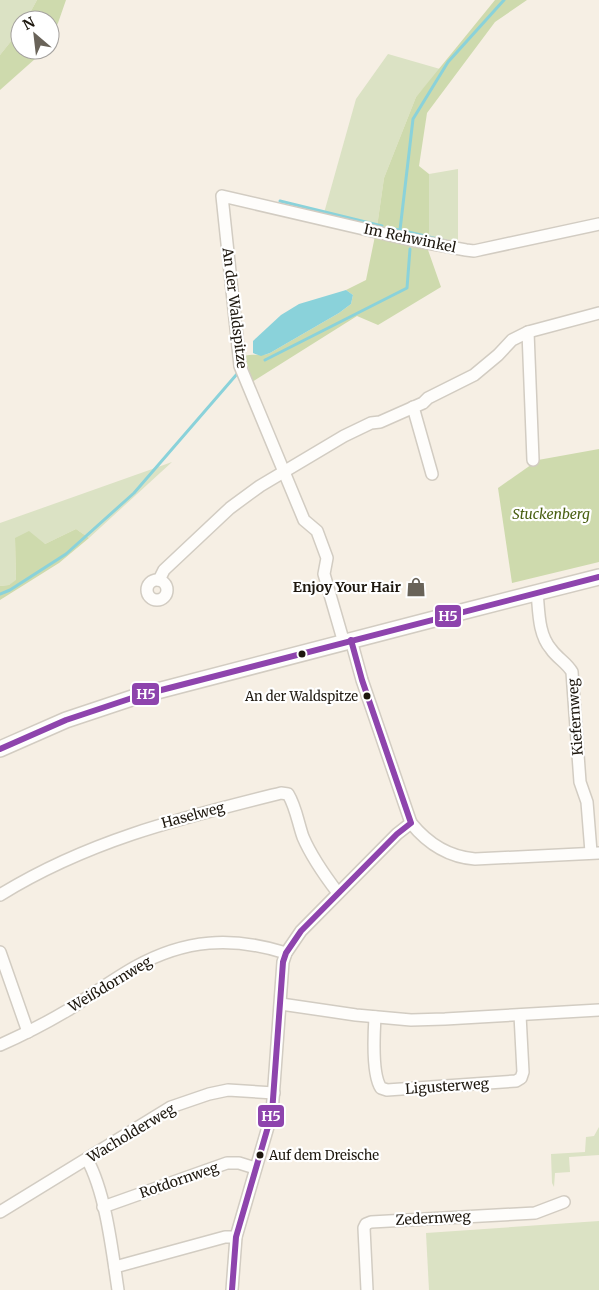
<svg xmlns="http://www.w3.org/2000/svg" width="599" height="1290" font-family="Merriweather,serif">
	<rect width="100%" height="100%" fill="#f6efe4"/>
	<g fill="#dbe2c4">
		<path d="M0,0H37L26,20H20V30L0,55Z"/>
		<path d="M388,54L440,69L416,97L384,178L377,227L324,213L356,99Z"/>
		<path d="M458,169V247L429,242V174Z"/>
		<path d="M172,462L89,538L76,529L45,544L15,538L16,581L9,585L0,586V523Z"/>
		<path d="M599,1127V1155L569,1157L570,1172L555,1173L554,1187L552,1183L551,1154L585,1152L586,1137L594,1136Z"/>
		<path d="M599,1221V1290H429L426,1233Z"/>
	</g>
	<g fill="#cedaad">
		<path d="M37,0H66L58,23L50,39V20H26Z"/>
		<path d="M495,0H527L495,22L427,113L419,166L429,174V242L377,227L384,178L416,97Z"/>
		<path d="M20,30V50H45L0,90V55Z"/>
		<path d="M375,236L428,250L441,287L378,325L357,316L252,382L245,356C255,353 261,357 270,353L339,313L351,304L353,295L346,290L366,280Z"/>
		<path d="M599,449V562L512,583L498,488L538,460Z"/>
		<path d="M76,529L89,538L59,563L0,600V586L9,585L16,580L15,538L29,531L45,544Z"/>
	</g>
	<path fill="#8ad2da" d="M346,290L353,295L351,304L339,313L270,353L261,356L253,353V341L281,315L299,304Z"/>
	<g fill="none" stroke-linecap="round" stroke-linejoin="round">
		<g stroke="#8ad2da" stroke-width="3">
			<path d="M280,201L382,226"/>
			<path d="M393,229L400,230"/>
			<path d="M446,241L400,230L413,119L448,62L504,0"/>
			<path d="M265,360L407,288L410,249"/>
			<path d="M0,594L10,590L66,554L134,493L237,374"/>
		</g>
		<defs>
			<g id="minor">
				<path d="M528,332L533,460"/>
				<path d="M413,407L432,474"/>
				<path d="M159,580L164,570L230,508L260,486L344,436L371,423L380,422L423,403L428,398L474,375L498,355L512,340L528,332L599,313"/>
				<circle cx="157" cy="590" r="10"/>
				<path d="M537,592C539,611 538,634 551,649C557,658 567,663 572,672L580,782L587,802L591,852"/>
				<path d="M344,643L324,574L327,558L317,531L304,520L240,366L222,196L411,240L466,250L474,251L599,224"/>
				<path d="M411,823C428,844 449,857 475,859L599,853"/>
				<path d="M0,895C89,840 181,818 281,793L288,794C296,807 298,823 303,837C312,858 325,876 338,893"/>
				<path d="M0,952L28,1032"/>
				<path d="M281,1004L356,1015L411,1020L445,1019L599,1010"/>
				<path d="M375,1017C374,1033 372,1075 381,1088L387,1090L516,1081L521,1078L523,1072L520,1015"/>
				<path d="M0,1045C23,1035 46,1023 68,1010C90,996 112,980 135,967C185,939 232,936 286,953"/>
				<path d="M87,1159C106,1194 112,1250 118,1290"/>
				<path d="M103,1207L227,1163H239L255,1168"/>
				<path d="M0,1212L171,1107L209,1094L228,1090L274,1093"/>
				<path d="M115,1267L225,1237H236"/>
				<path d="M232,1290L236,1237L272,1113L283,962L286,953L301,931L397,834L411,823L362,680L351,640"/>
				<path d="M367,1290L364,1228L366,1224L371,1222L535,1213L564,1202"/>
			</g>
			<path id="tertiary" d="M0,749L66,720L138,696L465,611L599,577"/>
		</defs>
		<use href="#minor" stroke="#d2ccc2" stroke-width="14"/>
		<use href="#tertiary" stroke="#d2ccc2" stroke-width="18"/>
		<use href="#minor" stroke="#fefdfb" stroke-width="11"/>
		<use href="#tertiary" stroke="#fefdfb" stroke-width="15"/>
		<defs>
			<g id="bus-1">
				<path d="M0,749L66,720L138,696L599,577"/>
				<path d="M232,1290L236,1237L272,1113L283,962L286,953L301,931L397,834L411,823L362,680L351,640"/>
			</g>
		</defs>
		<use href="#bus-1" stroke="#fff" stroke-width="10"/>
		<use href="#bus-1" stroke="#8e44ad" stroke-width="6"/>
	</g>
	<defs>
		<symbol id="shop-bare" viewBox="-9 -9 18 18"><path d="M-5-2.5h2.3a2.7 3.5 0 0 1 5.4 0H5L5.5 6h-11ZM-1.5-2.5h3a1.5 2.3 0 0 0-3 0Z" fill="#696359" stroke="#fff" stroke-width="2.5" paint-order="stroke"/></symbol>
	</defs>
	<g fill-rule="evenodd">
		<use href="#shop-bare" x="402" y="573" width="28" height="28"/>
	</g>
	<g fill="#1d170e" stroke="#fff" stroke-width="2">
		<circle cx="302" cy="654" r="4.5"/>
		<circle cx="367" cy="696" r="4.5"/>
		<circle cx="260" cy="1155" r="4.5"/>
	</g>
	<g text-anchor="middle" stroke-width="4.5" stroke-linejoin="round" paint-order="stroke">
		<g font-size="13" fill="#1d170e" stroke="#fff" text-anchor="end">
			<text x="358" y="701">An der Waldspitze</text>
			<text x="269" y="1160" text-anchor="start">Auf dem Dreische</text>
		</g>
		<g font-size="14" fill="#1d170e" stroke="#fff">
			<text transform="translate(410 238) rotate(12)" y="5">Im Rehwinkel</text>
			<text transform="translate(235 308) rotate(83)" y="5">An der Waldspitze</text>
			<text transform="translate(575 717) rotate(-94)" y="5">Kiefernweg</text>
			<text transform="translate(193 815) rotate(-15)" y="5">Haselweg</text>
			<text transform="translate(110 984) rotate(-31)" y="5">Weißdornweg</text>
			<text transform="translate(447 1086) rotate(-4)" y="5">Ligusterweg</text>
			<text transform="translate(131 1133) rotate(-31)" y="5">Wacholderweg</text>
			<text transform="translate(179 1180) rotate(-19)" y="5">Rotdornweg</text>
			<text transform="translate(433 1218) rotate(-3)" y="5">Zedernweg</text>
		</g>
		<g font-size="14" font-style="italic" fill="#4a6013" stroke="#fff">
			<text x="551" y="519">Stuckenberg</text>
		</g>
		<g font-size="14" font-weight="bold" fill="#1d170e" stroke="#fff" text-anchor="end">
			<text x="401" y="592">Enjoy Your Hair</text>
		</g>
	</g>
	<g stroke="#fff" stroke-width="2">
		<rect x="434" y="604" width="28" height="24" rx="5" fill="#8e44ad"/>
		<rect x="131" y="682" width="29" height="24" rx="5" fill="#8e44ad"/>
		<rect x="257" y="1104" width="28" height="24" rx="5" fill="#8e44ad"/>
	</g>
	<g font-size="14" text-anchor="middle" font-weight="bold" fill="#fff">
		<text x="448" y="621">H5</text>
		<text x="146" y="699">H5</text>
		<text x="271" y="1121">H5</text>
	</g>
	<g transform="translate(35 35) rotate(332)"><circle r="24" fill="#ffffff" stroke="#a5a29f"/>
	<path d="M0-4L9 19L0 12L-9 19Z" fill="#696359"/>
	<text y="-8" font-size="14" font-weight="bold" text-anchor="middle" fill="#1d170e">N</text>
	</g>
</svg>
